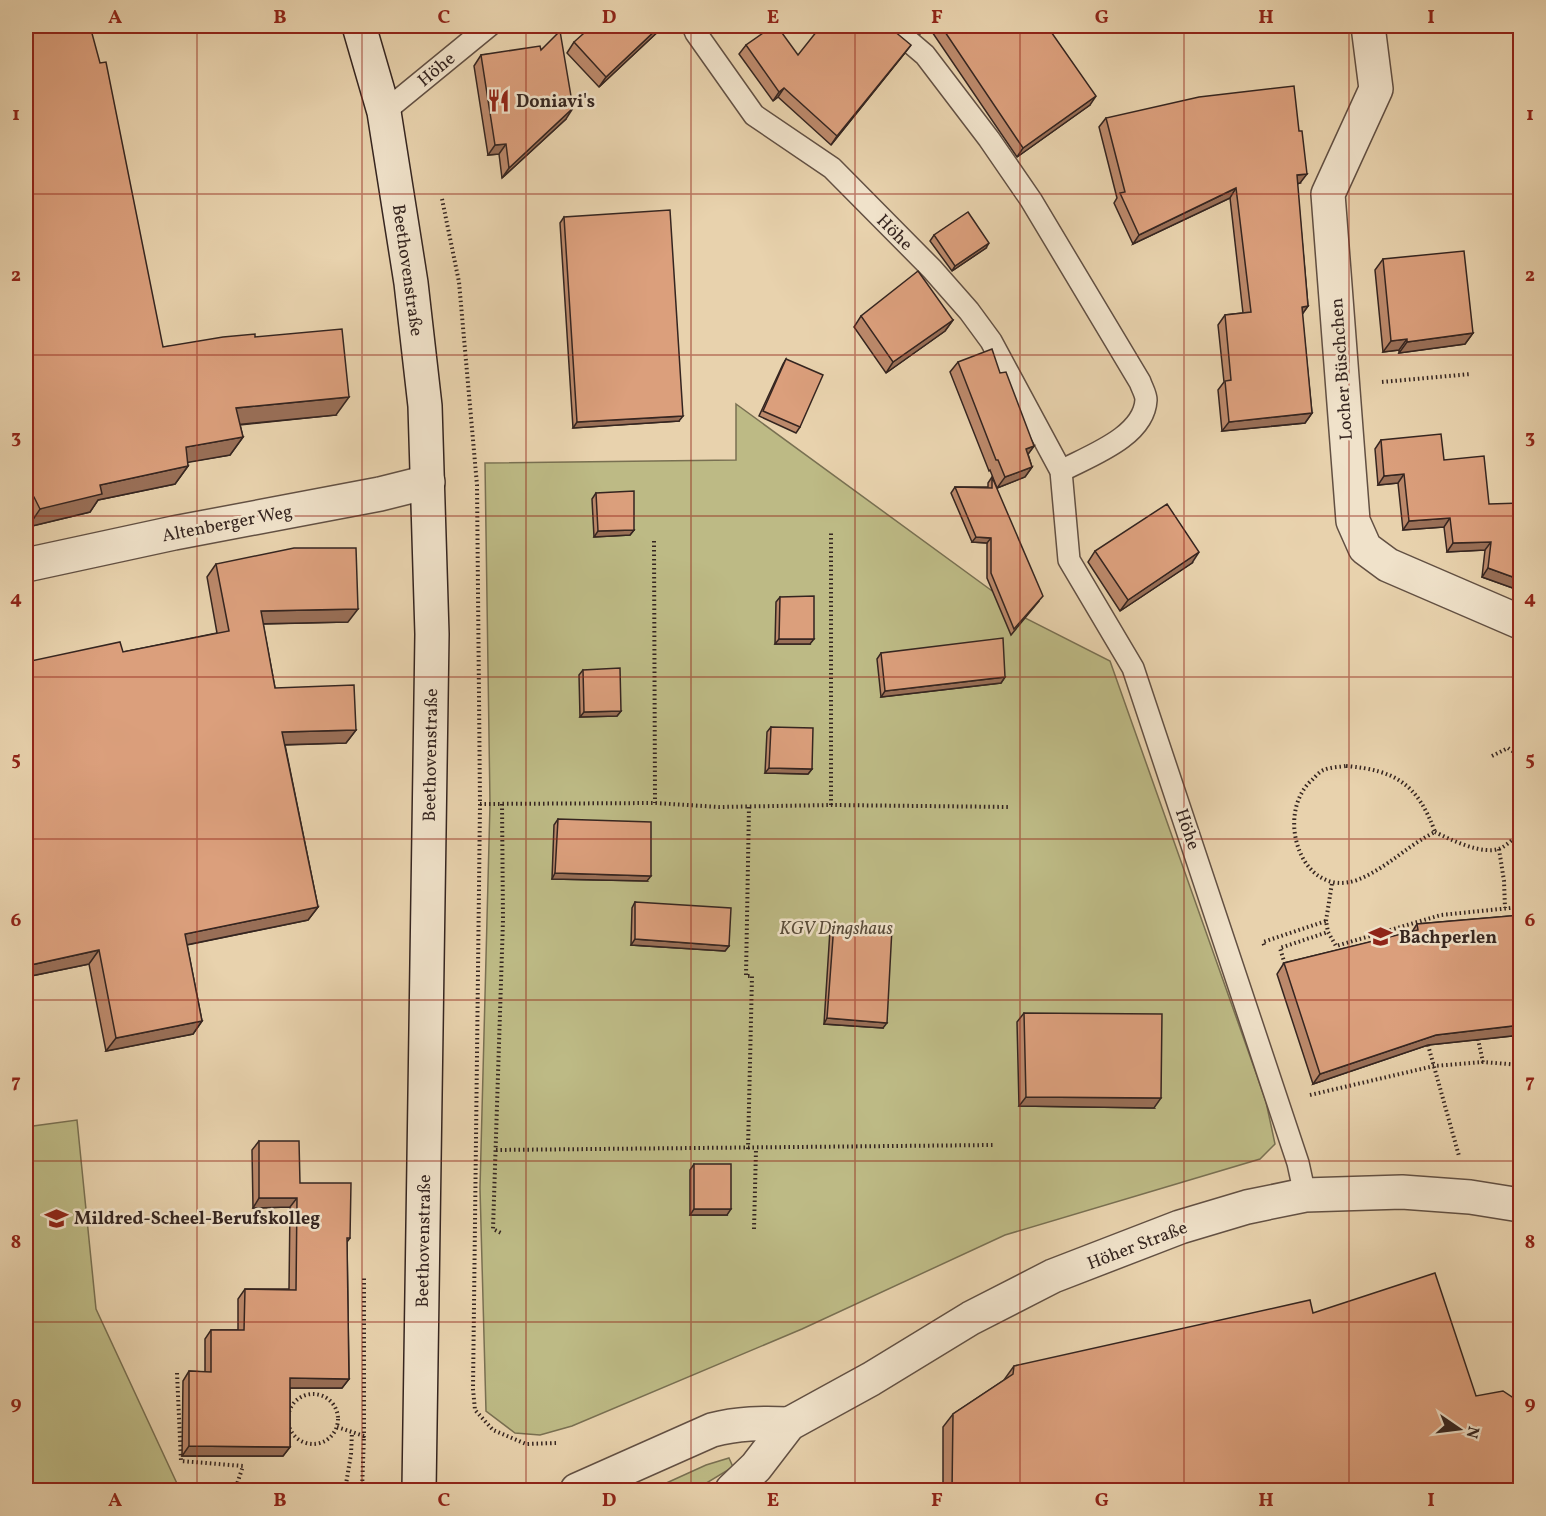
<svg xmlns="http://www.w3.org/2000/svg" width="1546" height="1516" font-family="Vollkorn,serif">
	<rect width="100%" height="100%" fill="#e8d2ad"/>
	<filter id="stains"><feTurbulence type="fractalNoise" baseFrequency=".00333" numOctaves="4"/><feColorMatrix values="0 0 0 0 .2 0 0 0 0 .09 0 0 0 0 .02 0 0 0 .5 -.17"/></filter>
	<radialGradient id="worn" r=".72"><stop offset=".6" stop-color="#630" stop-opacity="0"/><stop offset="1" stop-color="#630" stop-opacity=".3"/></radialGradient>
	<g fill="#bdba85" stroke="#797052" stroke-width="1.5">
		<path d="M736,404L1010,604L1025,618L1110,661L1257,1076L1266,1102L1275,1144L1260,1159L1005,1235L802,1329L572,1426L540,1435L515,1433L486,1411L480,1188L490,804L485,463L736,460Z"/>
		<path d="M77,1120L96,1309L180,1490H26V1127Z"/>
		<path d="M729,1458L733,1467L695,1490H651L706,1465Z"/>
	</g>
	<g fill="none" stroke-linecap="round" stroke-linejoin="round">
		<defs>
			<g id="service">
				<path d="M693,26L696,33L754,115L832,168L932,269L969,311L991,341L1061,471L1069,560L1133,668L1298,1163L1305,1195"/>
				<path d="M891,26L925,55L989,139L1031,200L1140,382C1142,388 1146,394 1146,400C1144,437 1089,456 1061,471"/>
				<path d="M384,112L489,26"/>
			</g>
			<g id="minor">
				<path d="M1368,26L1376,89L1328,194L1353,521L1365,548L1388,565L1520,622"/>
				<path d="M26,565L174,533L380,494L428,482"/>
			</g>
			<g id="tertiary">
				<path d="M577,1490L712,1430C738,1423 762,1423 789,1424"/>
				<path d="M732,1490L756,1467L789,1424L871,1379L971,1318L1053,1276L1180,1227L1247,1207L1305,1195L1402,1192L1470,1197L1520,1205"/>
			</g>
			<path id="secondary" d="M359,26L384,112L411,283L425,406L432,634L419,1490"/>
		</defs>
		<use href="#service" stroke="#625043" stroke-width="24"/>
		<use href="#minor" stroke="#625043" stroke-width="36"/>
		<use href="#tertiary" stroke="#625043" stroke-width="36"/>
		<use href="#secondary" stroke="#352520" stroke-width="36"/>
		<g stroke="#352520" stroke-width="4" stroke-dasharray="1.5 3" stroke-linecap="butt">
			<path d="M442,199L459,282L477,485L480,804L473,1389L475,1410L493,1430L526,1444L556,1443"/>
			<path d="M1382,382L1471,374"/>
			<path d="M654,541L655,803"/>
			<path d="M1492,756L1508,748L1520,756"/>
			<path d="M1346,766C1396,770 1418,785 1435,832C1408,845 1386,869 1357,880C1301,900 1273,813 1313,779C1316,776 1320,771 1324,770C1330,767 1340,767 1346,766Z"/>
			<path d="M480,804L655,803L719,807L831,805L1010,807"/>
			<path d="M502,804L503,920L493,1229L503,1234"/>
			<path d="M831,805V533"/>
			<path d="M1435,832C1451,840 1484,856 1501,848C1507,845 1514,838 1520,834"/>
			<path d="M1499,849L1504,881L1505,908"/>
			<path d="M1326,921L1332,883"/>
			<path d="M1264,945L1263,942L1326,921L1328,932L1336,946L1441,915L1520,907"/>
			<path d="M1286,968L1280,948L1328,932"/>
			<path d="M1478,1039L1483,1062L1520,1065"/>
			<path d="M1428,1045L1459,1156"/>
			<path d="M1310,1095L1434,1066L1483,1062"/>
			<path d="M748,1149L752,976H746L749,806"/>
			<path d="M496,1150L993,1145"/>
			<path d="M754,1229L756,1149"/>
			<path d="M177,1373L181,1461L243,1466L235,1490"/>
			<circle cx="313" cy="1419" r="25"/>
			<path d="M337,1427L364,1436V1278"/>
			<path d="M345,1490L351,1454L352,1432"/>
			<path d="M362,1490L364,1436"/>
		</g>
		<use href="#service" stroke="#f0e2ca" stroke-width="21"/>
		<use href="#minor" stroke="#f0e2ca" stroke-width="33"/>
		<use href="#tertiary" stroke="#f0e2ca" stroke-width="33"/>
		<use href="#secondary" stroke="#f0e2ca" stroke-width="33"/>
	</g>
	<g fill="#bc896b" stroke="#352520" stroke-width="1.5">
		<path d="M26,26L163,347L255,337L336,415L240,425L243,437L230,455L187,462L188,466L175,484L98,500L90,512L28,527L26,523Z"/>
		<path d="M664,26L599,87L567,53L574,42Z"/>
		<path d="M909,26H927L920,34Z"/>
		<path d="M928,26H1009L1090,105L1017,157Z"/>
		<path d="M1274,26H1348L1275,33Z"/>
		<path d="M1517,26H1521V57Z"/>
		<path d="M746,45L798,55L904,54L831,145L778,97L773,101L739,54Z"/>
		<path d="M541,50L566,119L502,178L499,154L488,155L474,66L481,55Z"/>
		<path d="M1106,118L1300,183L1297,184L1308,306L1302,314L1312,413L1305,423L1222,431L1218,390L1224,382L1218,325L1225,315L1243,313L1230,198L1133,244L1114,203L1117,198L1099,127Z"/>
		<path d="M564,217L679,421L573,428L560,223Z"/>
		<path d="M934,235L986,248L952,271L930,241Z"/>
		<path d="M1383,259L1473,333L1465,344L1399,353V350L1383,352L1375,270Z"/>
		<path d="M861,316L953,320L945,331L886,373L854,327Z"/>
		<path d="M786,359L800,427L796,433L759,416L783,364Z"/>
		<path d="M958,362L1000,373L1034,446L1028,454L1032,467L1025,477L997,488L990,470L989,471L950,372Z"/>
		<path d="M1381,440L1444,460L1489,504L1521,591L1482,577L1485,550L1447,552L1444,527L1403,530L1398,483L1378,485L1375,449Z"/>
		<path d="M992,477L1039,601L1011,635L987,578V543L972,542L951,493L955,487H988V483Z"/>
		<path d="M596,493L634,530L630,535L594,537L592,499Z"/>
		<path d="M1095,551L1192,563L1120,611L1088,562Z"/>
		<path d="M216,564L348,622L263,624L275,688L356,730L346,743L285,745L318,907L308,920L187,945L202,1021L193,1034L106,1051L89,964L26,977V662L123,652L217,633L207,577Z"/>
		<path d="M780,597L810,644H775L776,602Z"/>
		<path d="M881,653L1005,677L1001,683L881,697L877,659Z"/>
		<path d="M583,670L621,711L617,716L580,717L579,675Z"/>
		<path d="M771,727L812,769L808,774L765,773L767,732Z"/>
		<path d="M558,819L647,881L552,879L554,825Z"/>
		<path d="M635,902L729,946L725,951L631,945L632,908Z"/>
		<path d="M1521,915V1035L1428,1045L1313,1084L1277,974L1284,963L1412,932L1417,924Z"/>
		<path d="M834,924L883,1028L824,1024L830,930Z"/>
		<path d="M1024,1013L1154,1108L1019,1106L1017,1022Z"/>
		<path d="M259,1141L350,1238L347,1242L349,1379L342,1388H290V1447L283,1456H182L183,1381L189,1371L205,1372V1339L211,1330H238V1299L245,1289H289L290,1207L253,1208L252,1150Z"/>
		<path d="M694,1164L727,1215H690V1170Z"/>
		<path d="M1313,1313L1476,1396L1521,1491H943V1427L953,1414L1004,1380L1014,1366Z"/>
	</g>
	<g fill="#996f57" stroke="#352520" stroke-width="1.5">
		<path d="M660,26H664L599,87L606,77Z"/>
		<path d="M1281,26H1348L1275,33Z"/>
		<path d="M911,45L904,54L831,145L837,136Z"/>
		<path d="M784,88L778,97L773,101L779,92Z"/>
		<path d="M1096,96L1090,105L1017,157L1023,148Z"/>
		<path d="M573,108L566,119L502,178L509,168Z"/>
		<path d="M506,144L499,154L488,155L495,145Z"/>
		<path d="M1307,174L1300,183L1290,185L1297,175Z"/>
		<path d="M1236,188L1230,198L1133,244L1139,235Z"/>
		<path d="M989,243L986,248L952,271L955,266Z"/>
		<path d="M1308,306L1301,316L1302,307Z"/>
		<path d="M953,320L945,331L886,373L893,362Z"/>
		<path d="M1473,333L1465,344L1399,353L1407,342Z"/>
		<path d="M1407,339L1399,350L1383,352L1391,341Z"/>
		<path d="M349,397L336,415L224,426L236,408Z"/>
		<path d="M1312,413L1305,423L1222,431L1229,422Z"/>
		<path d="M683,416L679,421L573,428L577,422Z"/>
		<path d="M243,437L230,455L173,465L186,447Z"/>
		<path d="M1034,446L1026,457V449Z"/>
		<path d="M188,466L175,484L98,500L90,512L28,527L40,509L100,485Z"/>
		<path d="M1032,467L1025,477L997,488L1005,477Z"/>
		<path d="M1404,474L1398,483L1378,485L1384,476Z"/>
		<path d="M34,497L26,509V499Z"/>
		<path d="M1450,518L1444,527L1403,530L1409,521Z"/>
		<path d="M634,530L630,535L594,537L598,531Z"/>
		<path d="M976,537L991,538L987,543L972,542Z"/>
		<path d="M1491,542L1485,550L1447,552L1453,543Z"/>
		<path d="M1199,552L1192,563L1120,611L1128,600Z"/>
		<path d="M1488,568L1521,580V591L1482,577Z"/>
		<path d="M358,609L348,622L251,624L261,611Z"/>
		<path d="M779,639H814L810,644H775Z"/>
		<path d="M1005,677L1001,683L881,697L885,691Z"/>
		<path d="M621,711L617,716L580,717L584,712Z"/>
		<path d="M356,730L346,743L273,745L282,732Z"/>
		<path d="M769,768L812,769L808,774L765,773Z"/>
		<path d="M555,873L651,876L647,881L552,879Z"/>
		<path d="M318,907L308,920L176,947L185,934Z"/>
		<path d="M635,939L729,946L725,951L631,945Z"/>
		<path d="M99,950L89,964L26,977V966Z"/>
		<path d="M827,1018L887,1023L883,1028L824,1024Z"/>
		<path d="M202,1021L193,1034L106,1051L116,1038Z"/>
		<path d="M1521,1025V1035L1428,1045L1313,1084L1320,1074L1436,1035Z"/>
		<path d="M1026,1097L1161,1098L1154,1108L1019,1106Z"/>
		<path d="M259,1198H297L290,1207L253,1208Z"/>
		<path d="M694,1209H731L727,1215H690Z"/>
		<path d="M290,1378L349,1379L342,1388H284Z"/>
		<path d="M189,1446L290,1447L283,1456H182Z"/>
	</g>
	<g fill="#db9f7c" stroke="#352520" stroke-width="1.5">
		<path d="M26,26H90L100,63L106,62L163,347L223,337L255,334V337L342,329L349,397L236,408L243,437L186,447L188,466L100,485L102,494L40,509L34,497L26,499Z"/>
		<path d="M592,26H660L606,77L574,42Z"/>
		<path d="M773,26H777L798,55L821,26H888L911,45L837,136L784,88L779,92L746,45Z"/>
		<path d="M941,26H1009L1011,28L1014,26H1047L1096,96L1023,148Z"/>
		<path d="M560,31L573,108L509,168L506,144L495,145L481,55L540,46L541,50Z"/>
		<path d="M1294,86L1299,131H1302L1307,174L1297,175L1308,306L1302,307L1312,413L1229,422L1225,381L1231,380L1225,315L1251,312L1236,188L1139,235L1120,193L1125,192L1106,118L1199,97Z"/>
		<path d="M670,210L683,416L577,422L564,217Z"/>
		<path d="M968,212L989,243L955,266L934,235Z"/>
		<path d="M1464,251L1473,333L1407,342V339L1391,341L1383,259Z"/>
		<path d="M918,271L953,320L893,362L861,316Z"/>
		<path d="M992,349L1000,373L1006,372L1034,446L1026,449L1032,467L1005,477L998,460H996L958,362Z"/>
		<path d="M786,359L823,375L800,427L763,411Z"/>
		<path d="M1441,434L1444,460L1484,456L1489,504L1521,503V580L1488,568L1491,542L1453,543L1450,518L1409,521L1404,474L1384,476L1381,440Z"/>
		<path d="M992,477L1043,596L1014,629L991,573V538L976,537L955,487L992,488Z"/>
		<path d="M634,491V530L598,531L596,493Z"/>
		<path d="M1167,504L1199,552L1128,600L1095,551Z"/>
		<path d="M294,548H356L358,609L261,611L275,688L354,685L356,730L282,732L318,907L185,934L202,1021L116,1038L99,950L26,966V778L28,777L26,767V662L120,642L123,652L229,631L216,564Z"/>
		<path d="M814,596V639H779L780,597Z"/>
		<path d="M1003,638L1005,677L885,691L881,653Z"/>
		<path d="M620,668L621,711L584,712L583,670Z"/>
		<path d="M771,727L813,728L812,769L769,768Z"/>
		<path d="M558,819L651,822V876L555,873Z"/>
		<path d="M635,902L731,908L729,946L635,939Z"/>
		<path d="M1521,915V1025L1436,1035L1320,1074L1284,963L1418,930L1417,924Z"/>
		<path d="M834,924L892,928L887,1023L827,1018Z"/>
		<path d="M1024,1013L1162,1014L1161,1098L1026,1097Z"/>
		<path d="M259,1141H299L300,1183H351L350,1238H347L349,1379L290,1378V1447L189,1446V1371L211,1372V1330H244L245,1289L296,1290L297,1198H259Z"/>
		<rect x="694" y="1164" width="37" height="45"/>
		<path d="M1435,1273L1476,1396L1503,1391L1521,1403V1491H952L953,1414L1013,1374L1014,1366L1310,1300L1313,1313Z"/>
	</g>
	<path fill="none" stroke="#8f2418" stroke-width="1.5" stroke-opacity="0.55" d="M197,26V1490M362,26V1490M526,26V1490M691,26V1490M855,26V1490M1020,26V1490M1184,26V1490M1349,26V1490M26,194H1520M26,355H1520M26,516H1520M26,677H1520M26,839H1520M26,1000H1520M26,1161H1520M26,1322H1520"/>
	<defs>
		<symbol id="restaurant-bare" viewBox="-9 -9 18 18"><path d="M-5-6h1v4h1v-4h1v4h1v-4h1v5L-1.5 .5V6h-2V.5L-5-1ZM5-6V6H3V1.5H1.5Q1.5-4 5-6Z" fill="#8f2418" stroke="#f0e2ca" stroke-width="2.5" paint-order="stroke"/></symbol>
		<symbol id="school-bare" viewBox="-9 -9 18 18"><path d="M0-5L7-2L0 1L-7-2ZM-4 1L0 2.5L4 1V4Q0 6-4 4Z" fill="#8f2418" stroke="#f0e2ca" stroke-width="2.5" paint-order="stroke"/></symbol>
	</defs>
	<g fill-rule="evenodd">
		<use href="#restaurant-bare" x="482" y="84" width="33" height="33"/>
		<use href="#school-bare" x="1364" y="920" width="33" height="33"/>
		<use href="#school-bare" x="40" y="1202" width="33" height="33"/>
	</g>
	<g text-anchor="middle" stroke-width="5" stroke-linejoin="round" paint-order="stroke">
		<g font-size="18" fill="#352520" stroke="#f0e2ca">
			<text transform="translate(436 69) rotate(-40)" y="6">Höhe</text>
			<text transform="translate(895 232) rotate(45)" y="6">Höhe</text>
			<text transform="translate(408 270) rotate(82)" y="6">Beethovenstraße</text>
			<text transform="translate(1341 369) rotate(-94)" y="6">Locher Büschchen</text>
			<text transform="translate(227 523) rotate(-11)" y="6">Altenberger Weg</text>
			<text transform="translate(430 755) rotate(-89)" y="6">Beethovenstraße</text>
			<text transform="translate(1188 829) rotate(71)" y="6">Höhe</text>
			<text transform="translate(423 1241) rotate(-89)" y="6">Beethovenstraße</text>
			<text transform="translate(1137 1245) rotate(-21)" y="6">Höher Straße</text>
		</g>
		<g font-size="18" font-weight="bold" fill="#352520" stroke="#f0e2ca" text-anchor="start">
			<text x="516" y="107">Doniavi's</text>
			<text x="1399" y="943">Bachperlen</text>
			<text x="74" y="1224">Mildred-Scheel-Berufskolleg</text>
		</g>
		<g font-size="18" font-style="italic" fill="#574a39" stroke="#f0e2ca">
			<text x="836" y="934">KGV Dingshaus</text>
		</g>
	</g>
	<rect width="1546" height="1516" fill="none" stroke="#e8d2ad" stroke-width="66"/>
	<g transform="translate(1459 1429) rotate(104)" stroke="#f0e2ca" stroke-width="4.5" paint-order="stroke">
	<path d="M0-4.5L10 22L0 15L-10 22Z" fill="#352520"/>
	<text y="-9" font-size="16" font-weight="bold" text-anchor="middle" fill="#352520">N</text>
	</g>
	<rect x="33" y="33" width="1480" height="1450" fill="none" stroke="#8f2418" stroke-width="2"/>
	<g font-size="20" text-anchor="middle" font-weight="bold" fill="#8f2418">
		<text x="115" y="23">A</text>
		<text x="280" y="23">B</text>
		<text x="444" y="23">C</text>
		<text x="609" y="23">D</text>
		<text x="773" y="23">E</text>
		<text x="937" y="23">F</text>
		<text x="1102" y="23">G</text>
		<text x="1266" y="23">H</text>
		<text x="1431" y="23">I</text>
		<text x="16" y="120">1</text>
		<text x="1530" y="120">1</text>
		<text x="16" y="281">2</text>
		<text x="1530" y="281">2</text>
		<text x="16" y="443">3</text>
		<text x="1530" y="443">3</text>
		<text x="16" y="604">4</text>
		<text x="1530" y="604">4</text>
		<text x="16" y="765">5</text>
		<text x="1530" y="765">5</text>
		<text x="16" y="926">6</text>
		<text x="1530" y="926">6</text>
		<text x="16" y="1087">7</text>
		<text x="1530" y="1087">7</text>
		<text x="16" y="1248">8</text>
		<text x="1530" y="1248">8</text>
		<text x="16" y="1409">9</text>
		<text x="1530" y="1409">9</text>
		<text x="115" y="1506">A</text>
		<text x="280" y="1506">B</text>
		<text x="444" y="1506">C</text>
		<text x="609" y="1506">D</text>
		<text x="773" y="1506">E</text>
		<text x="937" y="1506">F</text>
		<text x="1102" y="1506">G</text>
		<text x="1266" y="1506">H</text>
		<text x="1431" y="1506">I</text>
	</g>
	<rect width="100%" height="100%" filter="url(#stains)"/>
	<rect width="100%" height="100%" fill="url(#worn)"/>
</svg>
